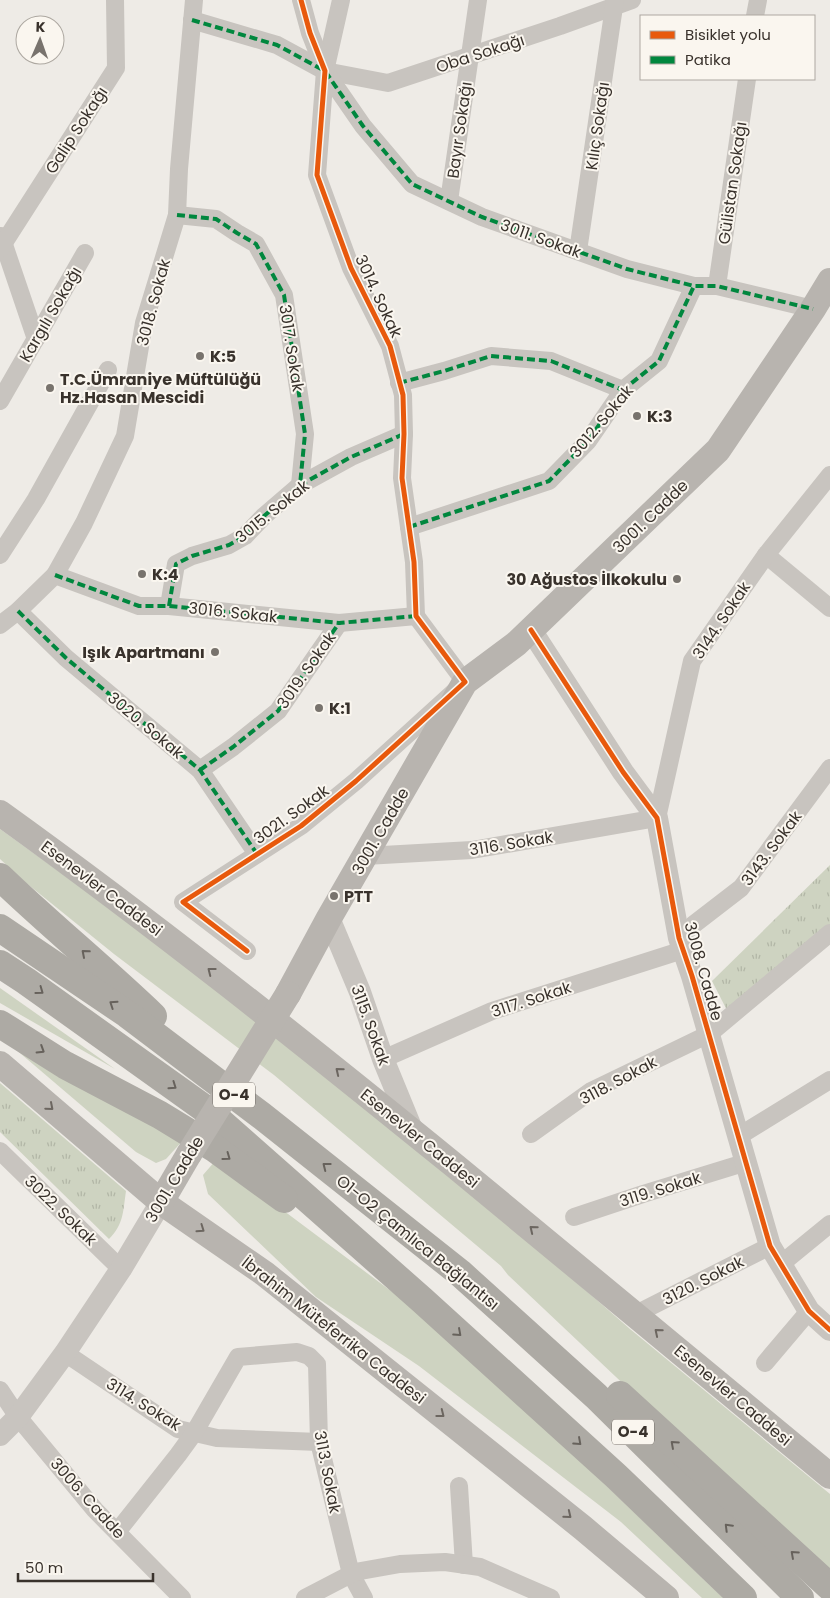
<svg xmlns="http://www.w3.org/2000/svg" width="830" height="1598" font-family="Poppins,sans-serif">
	<defs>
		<pattern id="park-tufts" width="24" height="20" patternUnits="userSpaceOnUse" patternTransform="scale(1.25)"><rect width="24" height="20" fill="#ced3c1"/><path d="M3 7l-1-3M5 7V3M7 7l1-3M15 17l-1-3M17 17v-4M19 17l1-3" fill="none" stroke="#b2b6a6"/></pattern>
	</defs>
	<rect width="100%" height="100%" fill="#eeebe6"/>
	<g fill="#ced3c1">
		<path d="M0,829L224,990L449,1171L630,1329L830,1494V1579L508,1275L501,1266L274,1075L114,954L25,882L0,859Z"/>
		<path d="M0,988L115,1069L0,1003Z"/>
		<path d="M0,1036L185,1138L166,1159L156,1163L136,1152Z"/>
		<path d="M216,1160L403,1300L509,1392L723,1598H702L621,1522L419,1366L316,1297L208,1194L203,1175Z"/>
	</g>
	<g fill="url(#park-tufts)">
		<path d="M830,865V932L734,1024L712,981Z"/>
		<path d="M0,1083L126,1191C123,1211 124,1224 109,1239L0,1132Z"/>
	</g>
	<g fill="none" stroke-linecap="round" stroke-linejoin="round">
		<g stroke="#c8c4bf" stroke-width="18">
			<path d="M755,16L758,0"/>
			<path d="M192,20L277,45L325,71L388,83L560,26L632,0"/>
			<path d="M325,71L363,126L412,184L482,217L627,269L694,286H717L813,309"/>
			<path d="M325,71L341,0"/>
			<path d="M449,201L478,0"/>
			<path d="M177,215L216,219L237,233L256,244L284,295L305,434L300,485"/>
			<path d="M1,236L36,339"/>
			<path d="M0,249L116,68L115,0"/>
			<path d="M578,251L615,0"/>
			<path d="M717,286L747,79"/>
			<path d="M399,383L444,371L491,356L551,361L623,390"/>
			<path d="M0,401L85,253"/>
			<path d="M409,527L549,481L588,441L623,390L659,361L694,286"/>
			<path d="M0,555L36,499L108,370"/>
			<path d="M766,555L830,608"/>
			<path d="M55,575L139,606H169L339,623L416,616"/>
			<path d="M169,606L176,564L192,556L229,545L245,536L264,516L300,485L351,457L404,434"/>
			<path d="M18,611L66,658L200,770L257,854"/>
			<path d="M0,625L18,611L55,575L84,523L125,436L144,323L177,215L179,169L194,0"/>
			<path d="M200,770L233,747L278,711L339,623"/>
			<path d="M365,856L472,850L657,818L692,661L766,555L830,475"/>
			<path d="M679,938L693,925L741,888L830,768"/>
			<path d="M247,951L183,902L301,826L356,781L465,682L416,616L414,562L402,478L404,434L403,395L390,346L351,268L317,175L325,71L310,33L301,0"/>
			<path d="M383,1059L492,1011L683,950"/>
			<path d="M531,1134L591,1091L709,1034L830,933"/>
			<path d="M739,1136L830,1080"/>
			<path d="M0,1151L121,1269"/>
			<path d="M574,1217L643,1194L747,1162"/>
			<path d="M781,1264L830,1224"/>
			<path d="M636,1314L770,1246"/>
			<path d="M65,1353L178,1429L217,1438L319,1442"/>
			<path d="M765,1363L809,1311"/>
			<path d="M0,1390L18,1417L95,1510L182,1598"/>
			<path d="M459,1486L464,1565"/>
			<path d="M117,1532L178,1455L194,1433L238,1357L297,1352L309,1356L317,1364L319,1442L351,1574L364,1598"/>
			<path d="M305,1598L355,1572L400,1564L445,1562L480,1567L551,1598"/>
		</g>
		<g stroke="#c8c4bf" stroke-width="22">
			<path d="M531,630L623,772L657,818L679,938L692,976L770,1246L809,1311L830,1330"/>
			<path d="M329,918L360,992L383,1059L413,1132"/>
			<path d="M0,1435L18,1417L65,1353L121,1269L161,1202"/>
		</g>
		<g stroke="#b8b4af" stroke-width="26">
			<path d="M0,813C156,925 306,1045 455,1166C581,1269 706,1372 830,1476"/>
			<path d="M288,994L329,918L465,682L516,644L718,450L813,309L830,281"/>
			<path d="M0,1064L161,1202L265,1274L583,1528L666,1598"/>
			<path d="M161,1202L189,1154"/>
		</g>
		<g stroke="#adaaa4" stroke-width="28">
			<path d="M0,877C50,925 103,968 153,1016"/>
			<path d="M0,928L127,1014L262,1116L460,1273L596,1396L800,1598"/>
			<path d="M0,964L26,981L208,1111L422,1300L616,1476L743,1598"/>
			<path d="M0,1024L65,1065L160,1115L214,1148L284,1199"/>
			<path d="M620,1395L830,1587"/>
		</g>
		<path stroke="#b8b4af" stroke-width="26" d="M189,1154L288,994"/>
		<g stroke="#00873e" stroke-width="4" stroke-dasharray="8 4" stroke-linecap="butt">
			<path d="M192,20L277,45L325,71L363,126L412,184L482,217L627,269L694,286H717L813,309"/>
			<path d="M177,215L216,219L237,233L256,244L284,295L305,434L300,485"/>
			<path d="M399,383L444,371L491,356L551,361L623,390"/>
			<path d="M409,527L549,481L588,441L623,390L659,361L694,286"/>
			<path d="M55,575L139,606H169L339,623L416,616"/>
			<path d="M169,606L176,564L192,556L229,545L245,536L264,516L300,485L351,457L404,434"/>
			<path d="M18,611L66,658L200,770L257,854"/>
			<path d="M200,770L233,747L278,711L339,623"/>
		</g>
		<defs>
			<g id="cycleway">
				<path d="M531,630L623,772L657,818L679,938L692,976L770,1246L809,1311L830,1330"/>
				<path d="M247,951L183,902L301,826L356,781L465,682L416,616L414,562L402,478L404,434L403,395L390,346L351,268L317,175L325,71L310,33L301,0"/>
			</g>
		</defs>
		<use href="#cycleway" stroke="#faf6ef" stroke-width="8"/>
		<use href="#cycleway" stroke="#e8590c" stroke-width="5"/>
	</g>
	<defs><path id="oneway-chevron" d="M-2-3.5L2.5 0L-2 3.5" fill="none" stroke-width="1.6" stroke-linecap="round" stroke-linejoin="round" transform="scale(1.25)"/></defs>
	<g stroke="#67625c">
		<use href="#oneway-chevron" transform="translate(85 953) rotate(-139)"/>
		<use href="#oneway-chevron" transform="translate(40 991) rotate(36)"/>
		<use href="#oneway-chevron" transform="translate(113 1004) rotate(-146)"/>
		<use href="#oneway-chevron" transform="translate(41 1050) rotate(32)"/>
		<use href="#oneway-chevron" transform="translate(173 1086) rotate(35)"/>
		<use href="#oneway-chevron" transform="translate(227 1157) rotate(36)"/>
		<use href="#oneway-chevron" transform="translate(326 1166) rotate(-142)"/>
		<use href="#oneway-chevron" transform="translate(458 1333) rotate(42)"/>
		<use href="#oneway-chevron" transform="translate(578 1442) rotate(42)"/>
		<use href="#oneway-chevron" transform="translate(674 1444) rotate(-138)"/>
		<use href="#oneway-chevron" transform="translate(728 1527) rotate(-135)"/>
		<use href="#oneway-chevron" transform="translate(794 1554) rotate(-138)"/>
	</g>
	<g stroke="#6c6660">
		<use href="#oneway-chevron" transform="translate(211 971) rotate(-142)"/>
		<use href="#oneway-chevron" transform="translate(339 1071) rotate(-141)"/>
		<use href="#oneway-chevron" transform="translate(50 1107) rotate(41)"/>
		<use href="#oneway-chevron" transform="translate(201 1229) rotate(35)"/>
		<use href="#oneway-chevron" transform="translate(533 1229) rotate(-141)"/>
		<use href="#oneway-chevron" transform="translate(658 1332) rotate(-140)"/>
		<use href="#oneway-chevron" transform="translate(441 1414) rotate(38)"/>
		<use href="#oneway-chevron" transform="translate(568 1515) rotate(39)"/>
	</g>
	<g fill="#78736d" stroke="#faf6ef" stroke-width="2">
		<circle cx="200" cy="356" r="5"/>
		<circle cx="50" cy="388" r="5"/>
		<circle cx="637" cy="416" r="5"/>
		<circle cx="142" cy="574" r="5"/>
		<circle cx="677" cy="579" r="5"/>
		<circle cx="215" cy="652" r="5"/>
		<circle cx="319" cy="708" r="5"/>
		<circle cx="334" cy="896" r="5"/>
	</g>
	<g text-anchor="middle" stroke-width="4" stroke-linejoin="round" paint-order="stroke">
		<g fill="#faf6ef" stroke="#736d66" stroke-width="1">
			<rect x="213" y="1082.5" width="42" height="25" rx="4"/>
			<rect x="612" y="1419.5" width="42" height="25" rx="4"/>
		</g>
		<g font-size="15" font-weight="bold" fill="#39322c">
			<text x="234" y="1100">O-4</text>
			<text x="633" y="1437">O-4</text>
		</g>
		<g font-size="16" fill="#39322c" stroke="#faf6ef">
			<text transform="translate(480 53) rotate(-18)" y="6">Oba Sokağı</text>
			<text transform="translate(597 126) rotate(-82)" y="6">Kılıç Sokağı</text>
			<text transform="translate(76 130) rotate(-57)" y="6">Galip Sokağı</text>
			<text transform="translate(459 130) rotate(-82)" y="6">Bayır Sokağı</text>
			<text transform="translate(732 183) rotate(-82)" y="6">Gülistan Sokağı</text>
			<text transform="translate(541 238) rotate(20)" y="6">3011. Sokak</text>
			<text transform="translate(379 296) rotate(65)" y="6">3014. Sokak</text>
			<text transform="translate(153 302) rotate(-75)" y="6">3018. Sokak</text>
			<text transform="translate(50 314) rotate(-60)" y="6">Kargılı Sokağı</text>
			<text transform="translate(292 348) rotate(81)" y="6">3017. Sokak</text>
			<text transform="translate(601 421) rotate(-50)" y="6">3012. Sokak</text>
			<text transform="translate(272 511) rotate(-39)" y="6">3015. Sokak</text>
			<text transform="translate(650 516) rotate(-44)" y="6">3001. Cadde</text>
			<text transform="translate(233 612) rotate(6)" y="6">3016. Sokak</text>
			<text transform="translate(721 620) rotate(-56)" y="6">3144. Sokak</text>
			<text transform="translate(306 670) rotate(-55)" y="6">3019. Sokak</text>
			<text transform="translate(146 725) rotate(40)" y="6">3020. Sokak</text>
			<text transform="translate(291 814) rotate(-36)" y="6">3021. Sokak</text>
			<text transform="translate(380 831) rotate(-60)" y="6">3001. Cadde</text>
			<text transform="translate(511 843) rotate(-9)" y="6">3116. Sokak</text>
			<text transform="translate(771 848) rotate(-53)" y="6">3143. Sokak</text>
			<text transform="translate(102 888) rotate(37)" y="6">Esenevler Caddesi</text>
			<text transform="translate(704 971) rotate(74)" y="6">3008. Cadde</text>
			<text transform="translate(531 999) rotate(-18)" y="6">3117. Sokak</text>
			<text transform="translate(371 1025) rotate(70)" y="6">3115. Sokak</text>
			<text transform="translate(618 1080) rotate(-28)" y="6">3118. Sokak</text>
			<text transform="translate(420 1138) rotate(39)" y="6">Esenevler Caddesi</text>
			<text transform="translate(174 1179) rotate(-59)" y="6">3001. Cadde</text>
			<text transform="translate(660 1189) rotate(-17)" y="6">3119. Sokak</text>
			<text transform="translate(61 1210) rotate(44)" y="6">3022. Sokak</text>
			<text transform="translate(418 1242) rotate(39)" y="6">O1-O2 Çamlıca Bağlantısı</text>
			<text transform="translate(703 1280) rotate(-27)" y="6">3120. Sokak</text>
			<text transform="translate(334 1330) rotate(38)" y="6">İbrahim Müteferrika Caddesi</text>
			<text transform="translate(733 1395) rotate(40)" y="6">Esenevler Caddesi</text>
			<text transform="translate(144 1404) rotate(32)" y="6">3114. Sokak</text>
			<text transform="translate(328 1472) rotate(79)" y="6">3113. Sokak</text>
			<text transform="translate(88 1498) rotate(48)" y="6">3006. Cadde</text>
		</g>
		<g font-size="16" font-weight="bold" fill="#39322c" stroke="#faf6ef" text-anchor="start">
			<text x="210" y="362">K:5</text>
			<text x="60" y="385">T.C.Ümraniye Müftülüğü<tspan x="60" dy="18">Hz.Hasan Mescidi</tspan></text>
			<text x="647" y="422">K:3</text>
			<text x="152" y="580">K:4</text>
			<text x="667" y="585" text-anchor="end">30 Ağustos İlkokulu</text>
			<text x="205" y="658" text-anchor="end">Işık Apartmanı</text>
			<text x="329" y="714">K:1</text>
			<text x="344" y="902">PTT</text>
		</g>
	</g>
	<rect x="640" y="15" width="175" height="65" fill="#faf6ef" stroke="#ada8a1"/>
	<rect x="650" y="31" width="25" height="8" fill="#e8590c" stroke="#ada8a1"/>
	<text x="685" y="40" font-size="15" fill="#39322c">Bisiklet yolu</text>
	<rect x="650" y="56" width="25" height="8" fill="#00873e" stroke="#ada8a1"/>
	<text x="685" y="65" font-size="15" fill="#39322c">Patika</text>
	<g transform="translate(40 40) rotate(2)"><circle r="24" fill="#faf6ef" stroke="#ada8a1"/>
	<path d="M0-4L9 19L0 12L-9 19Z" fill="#78736d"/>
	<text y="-8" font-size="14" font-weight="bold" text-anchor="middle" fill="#39322c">K</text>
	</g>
	<path d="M18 1573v8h135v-8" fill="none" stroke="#39322c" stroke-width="2.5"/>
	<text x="25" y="1573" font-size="15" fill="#39322c" stroke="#faf6ef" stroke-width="4" paint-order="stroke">50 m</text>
</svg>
